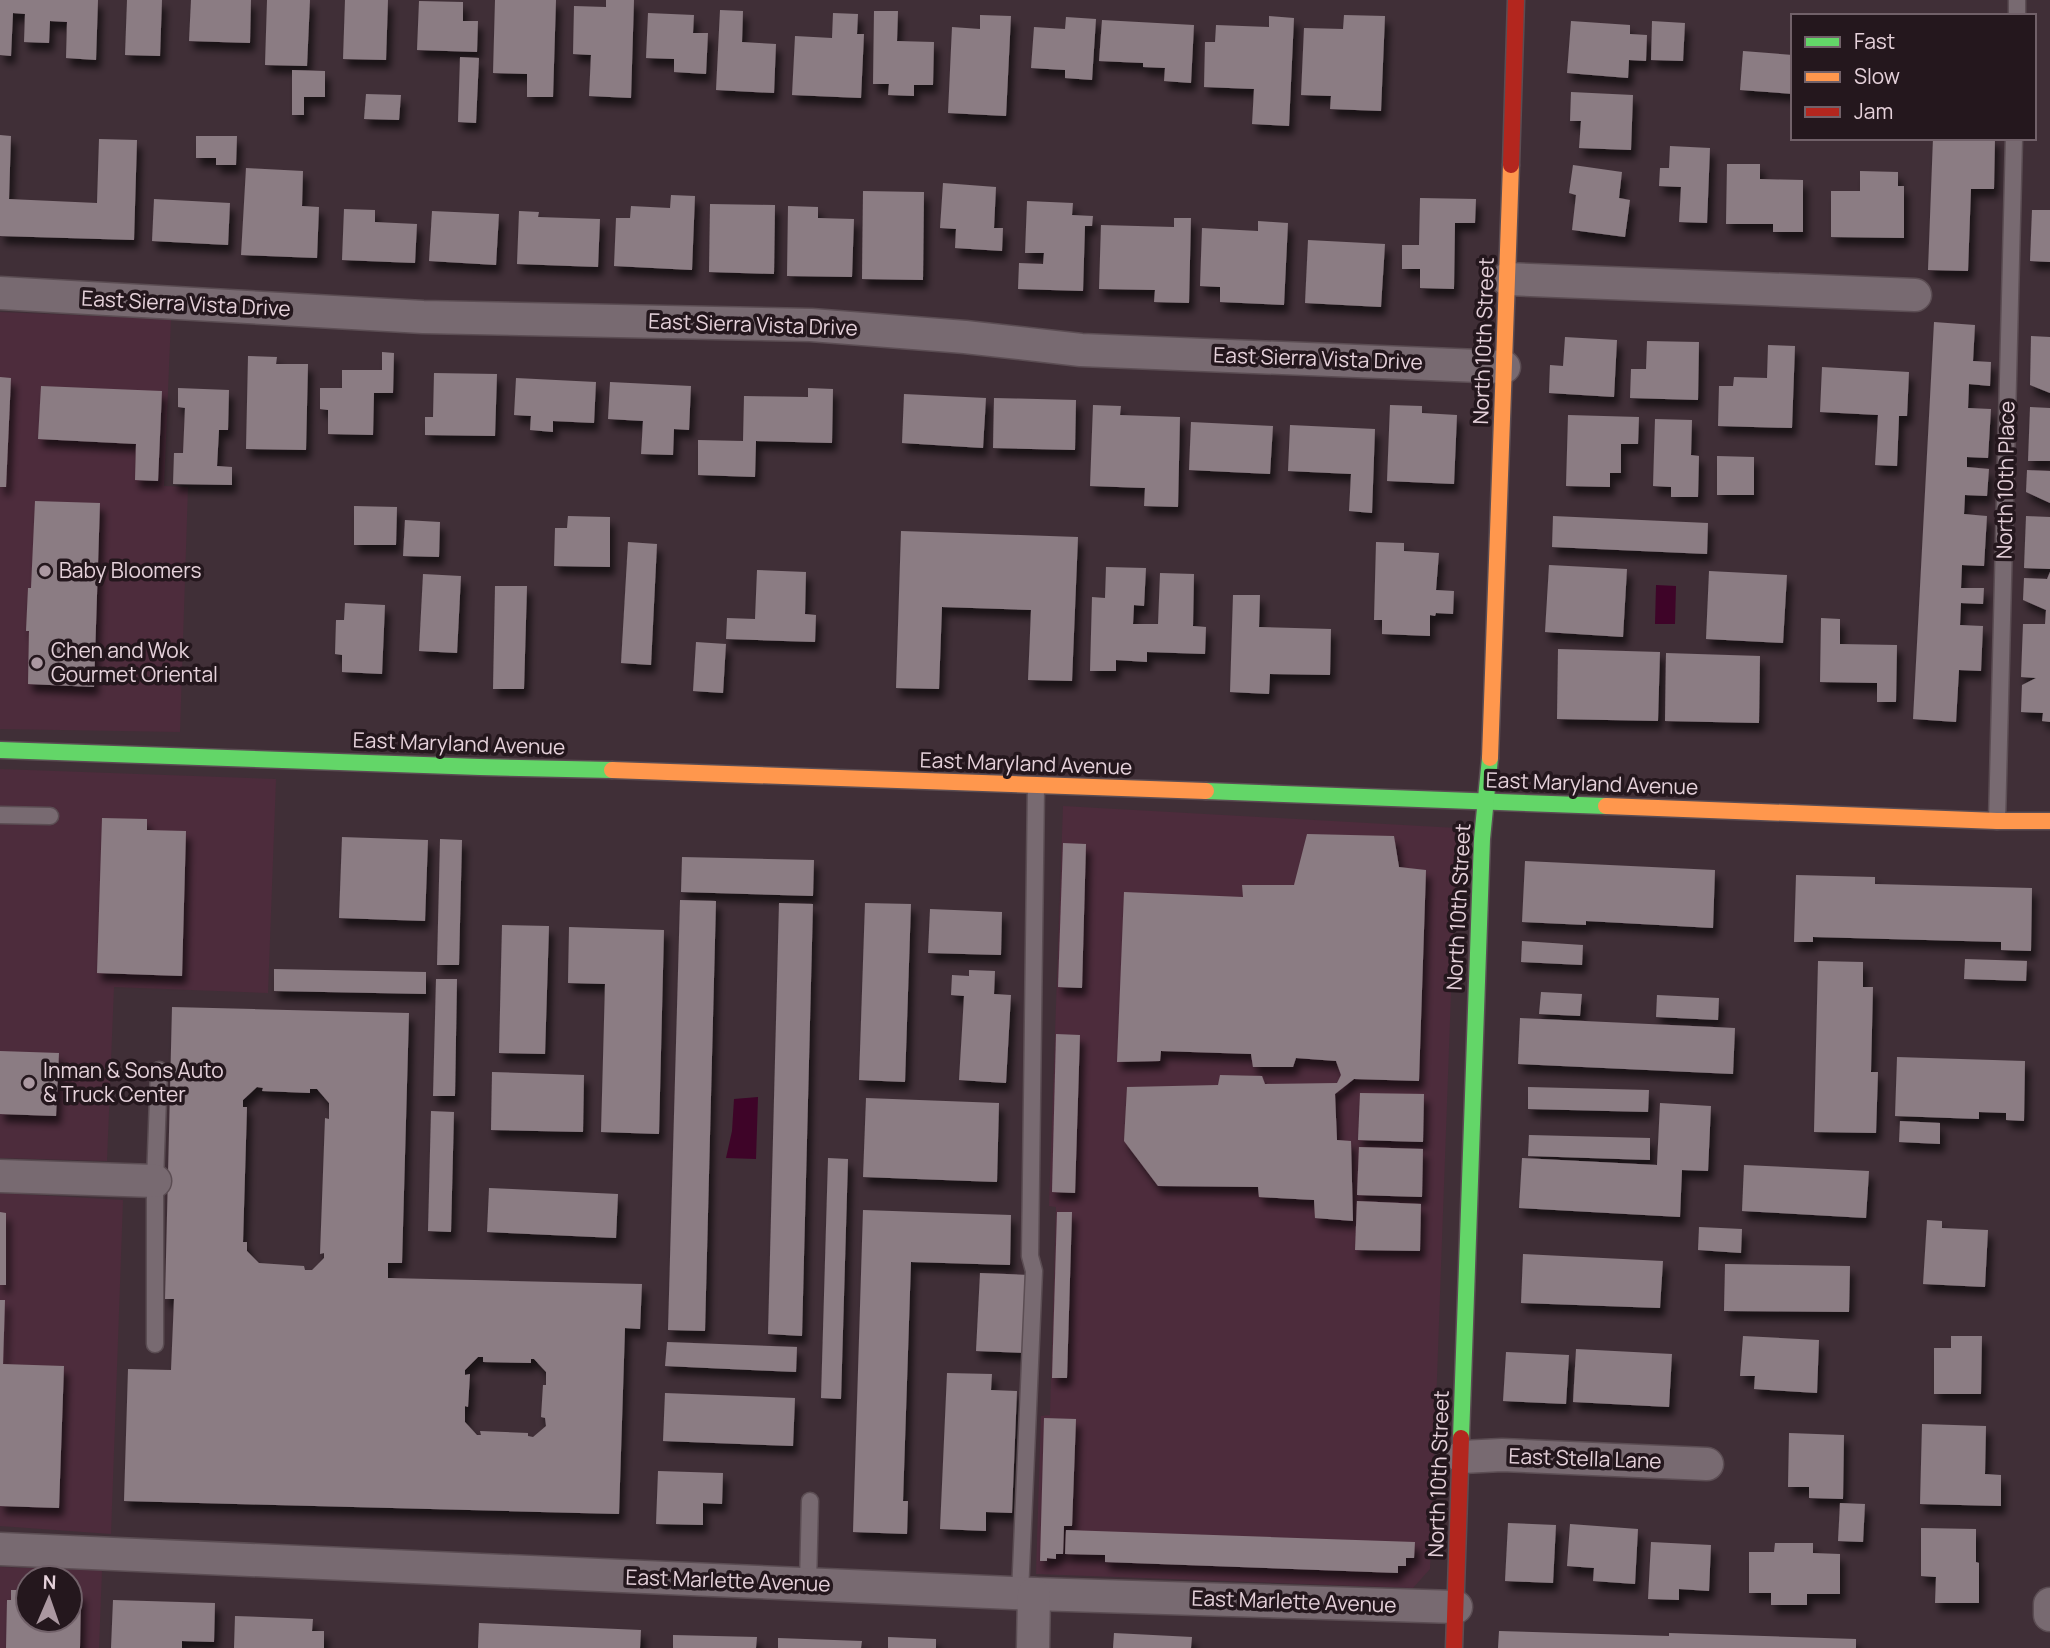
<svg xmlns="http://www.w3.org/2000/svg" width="2050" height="1648" font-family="Manrope,sans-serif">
	<defs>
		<filter id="shadow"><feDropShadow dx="4.5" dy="8" stdDeviation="3.5" flood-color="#0009"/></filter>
	</defs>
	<rect width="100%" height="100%" fill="#402f37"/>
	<g fill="#4d2c3c" fill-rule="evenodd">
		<path d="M0,312L171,319L164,486L188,487L180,732L0,729Z"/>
		<path d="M0,769L276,779L268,993L114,987L107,1161L0,1158Z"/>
		<path d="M1063,806L1457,828L1430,1569L1413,1588L1036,1574L1041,1416L1050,1415L1056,1207L1049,1206Z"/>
		<path d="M0,1193L123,1200L111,1534L0,1526Z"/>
		<path d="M0,1567L102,1570L99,1648H0ZM28,1578H70V1620H28Z"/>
	</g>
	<g fill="#3e0428">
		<path d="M1656,585L1676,586L1675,624H1655Z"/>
		<path d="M758,1097L756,1159L726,1158L732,1131L734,1099Z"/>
	</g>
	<g fill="#8b7c83" fill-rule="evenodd" filter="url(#shadow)">
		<path d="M0,0H98L96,60L66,58L67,22L50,21L49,43L24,42L25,14L13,13L11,56L0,55Z"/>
		<path d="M127,0H162L160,56L125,55Z"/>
		<path d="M191,0H251L250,43L189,41Z"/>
		<path d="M267,0H310L307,66L265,65Z"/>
		<path d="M345,0H388L386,60L343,59Z"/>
		<path d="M495,0H556L553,97H527V74L493,73Z"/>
		<path d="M606,0H634L631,98L589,96L591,55L573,54L574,6L606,7Z"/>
		<path d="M419,1L463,2V21H478L477,52L417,50Z"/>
		<path d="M720,10L743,11L742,42L776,44L774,93L716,90Z"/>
		<path d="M874,11H898L897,41L934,42L933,85H914V96L888,95L889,84H873Z"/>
		<path d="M648,13L694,15L693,33H708L706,74L674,72V59L646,58Z"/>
		<path d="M833,13L858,14L857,34H864L861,98L792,95L795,36L832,38Z"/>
		<path d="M980,15L1011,16L1006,116L948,113L952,27L980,29Z"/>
		<path d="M1344,15L1385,16L1381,111L1330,109L1331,96L1301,95L1304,28L1343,29Z"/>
		<path d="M1269,16L1294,18L1289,126L1252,124L1254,89L1204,87L1205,42H1215L1216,25L1269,27Z"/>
		<path d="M1066,17L1096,19L1092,80L1065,78V70L1031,68L1034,27L1065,29Z"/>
		<path d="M1102,20L1194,25L1191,83L1164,81L1165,68L1143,67V63L1099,61Z"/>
		<path d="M1571,21L1630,25V34L1647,35L1646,61L1629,60L1628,78L1567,73Z"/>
		<path d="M1652,21L1685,23L1683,61L1651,60Z"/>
		<path d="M1743,51L1793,55V94L1740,90Z"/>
		<path d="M460,57L479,58L476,123L458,122Z"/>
		<path d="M292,70L325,71V97H304V115H292Z"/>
		<path d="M1571,92L1633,95L1631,150L1579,148L1581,121H1570Z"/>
		<path d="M366,94L401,95L399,120L364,119Z"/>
		<path d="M0,135L11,136L9,199L97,203L99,139L137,140L134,240L0,236Z"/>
		<path d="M196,136H237L236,165H216V158H196Z"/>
		<path d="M1933,138H1995L1994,189H1971L1968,271L1928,270Z"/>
		<path d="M1670,146L1710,148L1707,223L1679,222L1681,187L1659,186L1660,168H1669Z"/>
		<path d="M1727,164H1760V179L1803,180V232H1773V224H1726Z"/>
		<path d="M1573,165L1622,172L1619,198L1630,200L1625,237L1572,230L1576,195L1569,193Z"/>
		<path d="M246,168L303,171L302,206L319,207L317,258L241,255Z"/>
		<path d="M1860,171L1898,172V186H1904V238L1831,237V191H1860Z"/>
		<path d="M943,183L996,187L994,228H1003L1002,251L955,248L956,229L940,228Z"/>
		<path d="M863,191L924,192L923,280L862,279Z"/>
		<path d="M671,195L695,196L692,270L614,266L616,218H630L631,206L670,208Z"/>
		<path d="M1420,198L1476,199L1475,223H1455L1454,289L1420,288V269H1402V245H1419Z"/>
		<path d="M154,199L230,203L228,245L152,241Z"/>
		<path d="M1027,201L1073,203L1072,215L1093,216L1092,226H1085L1083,291L1018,289L1019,263L1043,264L1044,253H1025Z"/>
		<path d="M710,204L775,205L774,274L709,272Z"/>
		<path d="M788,206L818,207V218L854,219L852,277L787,276Z"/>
		<path d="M344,209L375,210V222L417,224L415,263L342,260Z"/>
		<path d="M2032,210H2050V262L2030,261Z"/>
		<path d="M432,211L499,214L496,265L429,261Z"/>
		<path d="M519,211L539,212L538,217L600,219L598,267L517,264Z"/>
		<path d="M1174,218H1191L1189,303L1154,302L1155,290L1099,289L1101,225L1174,227Z"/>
		<path d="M1258,221L1288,223L1284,305L1220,302V287L1200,286L1202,228L1258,231Z"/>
		<path d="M1308,240L1385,244L1381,307L1305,303Z"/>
		<path d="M1934,322L1975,325L1973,361L1991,362L1990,386L1969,384L1968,408L1991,409L1988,458L1967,457V467L1989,469L1987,496L1965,495L1964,514L1987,516L1984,566L1962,565L1961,588H1984L1983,604L1961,603L1960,625L1983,626L1981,671L1959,670L1956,722L1913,719Z"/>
		<path d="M2031,336L2050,337V393L2030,385Z"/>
		<path d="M1565,337L1617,340L1614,397L1549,393L1550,365L1563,366Z"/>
		<path d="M1647,341L1699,342L1698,400L1630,398L1631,369H1646Z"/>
		<path d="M1768,345L1795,346L1792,428L1718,426L1719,386H1733L1734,377L1767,378Z"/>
		<path d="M382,352L394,353L393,393H374L373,435L328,434V410L320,409V388H342V370H382Z"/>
		<path d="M248,356L277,357L276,364H308L306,450L246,449Z"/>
		<path d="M1822,367L1909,372L1907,416H1899L1897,466L1875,465L1878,415L1820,412Z"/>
		<path d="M434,373L497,374L495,436L425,435V417H433Z"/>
		<path d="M0,377L11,378L6,487H0Z"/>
		<path d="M516,378L596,382L594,423L553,421V432L530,430L531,416L514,415Z"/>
		<path d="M610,382L691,386L689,430L674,429L673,455L641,454L643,421L608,419Z"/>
		<path d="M41,386L162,391L158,481L135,480L136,444L38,439Z"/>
		<path d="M178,388L229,390L228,430H219L217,466L232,467V485L173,484L174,453H183L185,408L178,407Z"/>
		<path d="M808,388L833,389L832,443L756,441L755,477L698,475V440L743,441L744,396L808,397Z"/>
		<path d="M904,394L986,398L983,448L902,443Z"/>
		<path d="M994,398L1076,400L1075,450L993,448Z"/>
		<path d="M1093,405L1121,406L1120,415L1180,417L1178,507L1144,506L1145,488L1090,486Z"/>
		<path d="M1390,405L1422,406V413L1457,415L1454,484L1387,481Z"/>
		<path d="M2030,407L2050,408V461H2028Z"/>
		<path d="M1568,415L1639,417L1638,444H1621V473H1610V487L1566,486Z"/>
		<path d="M1655,419L1692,420L1691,455L1699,456L1698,497H1671V487L1653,486Z"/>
		<path d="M1191,422L1273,426L1270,474L1189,470Z"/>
		<path d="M1290,425L1375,429L1372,513L1349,511L1351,474L1288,471Z"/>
		<path d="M1717,456L1754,457V495H1717Z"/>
		<path d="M2027,470L2050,471V503L2026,492Z"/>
		<path d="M35,501L100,503L94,687L28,684L29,631H26L28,588H31Z"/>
		<path d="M354,506L397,507L396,545H354Z"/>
		<path d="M568,516L610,517V567L554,566L555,528H567Z"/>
		<path d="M1553,516L1708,523L1707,554L1552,547Z"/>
		<path d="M2026,516L2050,517V569L2024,568Z"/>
		<path d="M405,520L440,522L439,557L403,556Z"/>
		<path d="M901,531L1078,537L1072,681L1028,680L1031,610L942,607L939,689L896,688Z"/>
		<path d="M628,542L657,544L651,665L621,663Z"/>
		<path d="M1376,542L1404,543V551L1439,553L1436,590L1454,591L1453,614L1436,613L1435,616L1430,615V636L1382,634V620H1374Z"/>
		<path d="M1549,565L1627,569L1623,637L1545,632Z"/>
		<path d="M1106,567L1146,568L1144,606L1134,605L1133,624H1158L1160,573L1194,574L1193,626L1206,627L1205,654L1147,652V662L1116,660V671H1090L1092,597L1105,598Z"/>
		<path d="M757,570L806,572L805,614L816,615L815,642L726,639L727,618L755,619Z"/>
		<path d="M1709,571L1787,575L1783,643L1706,639Z"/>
		<path d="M2050,572V722L2042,721L2043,713L2021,712L2022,685L2036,678L2021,677L2023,624H2045L2046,610L2023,600L2024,578L2047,579Z"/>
		<path d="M423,574L461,576L457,653L419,651Z"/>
		<path d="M495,586H527L524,689H493Z"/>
		<path d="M1233,595H1260L1259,627L1331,629L1330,675L1270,674L1269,694L1230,692Z"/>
		<path d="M345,603L385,605L382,674L342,672V655L335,654L336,620H344Z"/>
		<path d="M1821,618L1840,619V644L1897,645L1896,702H1877V683L1820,682Z"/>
		<path d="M696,642L726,644L723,693L693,691Z"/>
		<path d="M1558,649L1660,652L1658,721L1557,719Z"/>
		<path d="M1666,653L1760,656L1759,723L1665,721Z"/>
		<path d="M102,818L147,819V830L186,831L182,976L97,973Z"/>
		<path d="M1307,834L1394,836L1399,867L1426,870L1419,1081L1354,1079L1335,1094L1337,1140L1351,1141L1353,1221L1315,1218L1314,1200L1259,1197L1258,1187L1158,1186L1124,1141L1127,1087L1218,1085L1220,1075L1262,1076L1265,1084L1337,1083L1341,1075L1336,1061L1296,1058L1293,1067H1253L1251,1054L1161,1051L1160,1061L1117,1062L1124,892L1243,897L1242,885H1294Z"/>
		<path d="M342,837L428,840L425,921L339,918Z"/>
		<path d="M440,839L462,840L459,965H437Z"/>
		<path d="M1063,843L1086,844L1082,988L1058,987Z"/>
		<path d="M682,857L814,860L813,896L681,892Z"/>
		<path d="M1525,861L1715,870L1713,928L1586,921V925L1522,922Z"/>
		<path d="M1796,875L1875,877V884L2032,888L2031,951L2001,950V942L1813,937V942H1794Z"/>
		<path d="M680,900L716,901L705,1331L668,1330Z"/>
		<path d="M779,903L813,904L802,1336L768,1334Z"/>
		<path d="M865,903L911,904L905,1082L859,1080Z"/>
		<path d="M930,909L1002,912L1001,955L928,953Z"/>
		<path d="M502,925L549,926L545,1054L499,1053Z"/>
		<path d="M569,927L664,930L659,1134L601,1132L605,984L568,983Z"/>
		<path d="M1522,941L1583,945L1582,965L1521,962Z"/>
		<path d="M1965,959L2027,961L2026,981L1964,979Z"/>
		<path d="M1818,961L1863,962V987H1873L1871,1072H1878L1876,1133L1814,1132Z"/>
		<path d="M274,969L426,972V994L274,991Z"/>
		<path d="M969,970L995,971L994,994L1011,995L1006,1083L959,1080L964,996L951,995L952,975L969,976Z"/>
		<path d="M436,979H457L455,1096H433Z"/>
		<path d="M1541,992L1582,994L1580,1016L1539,1014Z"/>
		<path d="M1657,995L1719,998L1718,1020L1656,1017Z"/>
		<path d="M172,1007L409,1013L402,1263H388V1278L642,1284L640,1329L625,1328L619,1514L124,1501L128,1369L171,1370L174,1299H165ZM257,1087L263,1088L262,1091L310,1093V1089H317L329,1103V1119L325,1118L320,1254L324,1253V1258L312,1270H305L304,1266L259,1263L247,1251V1242H243L247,1107H243V1100ZM478,1357H483V1362L531,1363V1359H534L546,1372V1385H543L541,1417L545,1418L546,1426L533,1437L528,1436V1433L480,1431L481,1435H477L465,1422V1406L468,1407L470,1374L465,1375V1370Z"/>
		<path d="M1520,1018L1735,1028L1733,1074L1518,1064Z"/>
		<path d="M1056,1034L1080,1035L1075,1193L1052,1192Z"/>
		<path d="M0,1051L59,1053L56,1116L0,1114Z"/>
		<path d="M1897,1057L2025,1061L2024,1121L2006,1120V1113L1979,1112V1119L1895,1116Z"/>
		<path d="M492,1072L584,1075L583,1132L491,1130Z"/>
		<path d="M1528,1087L1649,1090L1648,1112L1528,1109Z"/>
		<path d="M1360,1093L1424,1094L1423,1142L1358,1140Z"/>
		<path d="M866,1098L999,1103L997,1182L863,1177Z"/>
		<path d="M1660,1103L1711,1106L1708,1171L1682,1170L1680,1217L1519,1208L1522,1158L1657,1165Z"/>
		<path d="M431,1111L454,1112L451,1232L428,1231Z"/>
		<path d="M1900,1121L1940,1123V1144L1899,1142Z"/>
		<path d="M1529,1135L1650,1138V1160L1528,1156Z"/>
		<path d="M1359,1147L1423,1149L1422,1197L1357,1195Z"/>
		<path d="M828,1158L848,1159L841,1399L821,1398Z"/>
		<path d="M1744,1165L1869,1171L1866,1218L1742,1211Z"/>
		<path d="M489,1188L618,1194L616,1238L487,1232Z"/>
		<path d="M1357,1201L1421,1204L1420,1251L1355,1250Z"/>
		<path d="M863,1210L1011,1215L1010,1265L911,1262L903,1501H908L907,1534L853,1532Z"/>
		<path d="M0,1212L6,1213V1285H0Z"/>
		<path d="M1057,1212H1072L1067,1378H1052Z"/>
		<path d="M1927,1220L1942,1221V1228L1988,1230L1985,1287L1923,1284Z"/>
		<path d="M1699,1227L1742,1229L1741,1253L1698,1250Z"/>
		<path d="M1523,1254L1663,1261L1660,1308L1521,1303Z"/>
		<path d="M1725,1264L1850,1266L1849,1312L1724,1311Z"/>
		<path d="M980,1273L1030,1275L1026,1353L976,1351Z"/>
		<path d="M0,1300H5L3,1364L64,1366L59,1508L0,1506Z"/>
		<path d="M1743,1336L1819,1340L1817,1393L1754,1389L1755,1376H1740Z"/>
		<path d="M1951,1336H1982L1981,1394H1934V1348H1951Z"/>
		<path d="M667,1342L797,1347L796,1372L665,1366Z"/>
		<path d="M1576,1349L1672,1354L1669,1407L1573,1402Z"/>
		<path d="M1506,1352L1569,1355L1566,1404L1503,1401Z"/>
		<path d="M947,1373L992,1374L991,1390L1017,1391L1012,1513L986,1512V1531L940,1529Z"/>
		<path d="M665,1393L795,1398L793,1446L663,1441Z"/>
		<path d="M1044,1418L1076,1419L1072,1526H1064L1063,1554H1056V1559L1047,1558V1561H1040Z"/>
		<path d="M1922,1424L1986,1426L1985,1474L2001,1475V1506L1920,1504Z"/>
		<path d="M1789,1433L1844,1435L1843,1499L1809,1498V1487H1788Z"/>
		<path d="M658,1471L723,1473L722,1504L703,1503V1525L656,1524Z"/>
		<path d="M1840,1503L1865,1504L1863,1542L1838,1541Z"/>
		<path d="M1508,1523L1556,1525L1553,1583L1505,1581Z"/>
		<path d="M1570,1524L1638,1529L1635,1584L1593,1581L1594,1568L1567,1566Z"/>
		<path d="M1921,1528L1976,1529V1562L1979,1563V1603H1935L1936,1577L1921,1576Z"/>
		<path d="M1066,1530L1415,1542L1414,1558H1406V1566H1398V1573L1105,1562V1555L1065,1554Z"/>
		<path d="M1651,1542L1711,1545L1709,1591L1679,1589V1600L1648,1599Z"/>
		<path d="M1775,1543H1813V1553L1840,1554V1594H1807V1605H1771V1593H1749V1552H1774Z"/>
		<path d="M11,1590H28V1620H70V1591L81,1592L80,1648H6L7,1600H11Z"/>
		<path d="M113,1600L215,1603L214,1642L182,1641V1648H111Z"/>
		<path d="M235,1616L313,1619L312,1631H324V1648H234Z"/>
		<path d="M479,1623L641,1630L640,1648H478Z"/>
		<path d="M1499,1631L1669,1636V1633L1856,1639V1648H1498Z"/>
		<path d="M1114,1633L1192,1637L1191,1648H1113Z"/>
		<path d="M673,1635L757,1637L756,1648H673Z"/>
		<path d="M888,1637L936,1639V1648H888Z"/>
		<path d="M778,1638L862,1641L861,1648H778Z"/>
	</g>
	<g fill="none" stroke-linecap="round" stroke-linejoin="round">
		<defs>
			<g id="lane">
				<path d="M2017,16V0"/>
				<path d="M0,815L50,816"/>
				<path d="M1997,821L2014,138"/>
				<path d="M155,1344V1181L159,1070"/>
				<path d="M808,1584L810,1501"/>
				<path d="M1020,1593L1034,1271L1030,1256L1036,786"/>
			</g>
			<g id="street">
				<path d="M1507,279L1915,295"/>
				<path d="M0,293L423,317L811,325L965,337L1081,350L1504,367"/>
				<path d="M0,1176L155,1181"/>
				<path d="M1462,1457L1502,1455L1707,1464"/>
				<path d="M0,1549L1034,1594L1456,1607"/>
				<path d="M2050,1615V1604"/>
				<path d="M1033,1648L1034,1594"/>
			</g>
			<g id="fast">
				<path d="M0,750L480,767L612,770"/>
				<path d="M1206,791L1606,806"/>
				<path d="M1461,1438L1482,839L1490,758"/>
			</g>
			<g id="slow">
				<path d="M1490,758L1511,165"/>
				<path d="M612,770L1206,791"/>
				<path d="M1606,806L1997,821H2050"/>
			</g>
			<g id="jam">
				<path d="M1511,165L1516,0"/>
				<path d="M1454,1648L1461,1438"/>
			</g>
		</defs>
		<use href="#lane" stroke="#5b4d53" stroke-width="19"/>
		<use href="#street" stroke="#5b4d53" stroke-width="35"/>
		<use href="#fast" stroke="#5b4d53" stroke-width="19"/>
		<use href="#slow" stroke="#5b4d53" stroke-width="19"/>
		<use href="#jam" stroke="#5b4d53" stroke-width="19"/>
		<use href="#lane" stroke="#786a71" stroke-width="16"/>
		<use href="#street" stroke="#786a71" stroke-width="32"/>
		<use href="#fast" stroke="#63d668" stroke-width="16"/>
		<use href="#slow" stroke="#ff974d" stroke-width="16"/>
		<use href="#jam" stroke="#b3261e" stroke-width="16"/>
	</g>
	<g fill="#ab98a1" stroke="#24171d" stroke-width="2.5">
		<circle cx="45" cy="571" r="7"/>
		<circle cx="37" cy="663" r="7"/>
		<circle cx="29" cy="1083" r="7"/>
	</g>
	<g text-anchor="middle" stroke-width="7" stroke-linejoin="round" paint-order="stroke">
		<g font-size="21" fill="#e5d1da" stroke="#24171d">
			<text transform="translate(186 304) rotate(3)" y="7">East Sierra Vista Drive</text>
			<text transform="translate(753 325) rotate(2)" y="7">East Sierra Vista Drive</text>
			<text transform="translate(1484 341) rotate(-88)" y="7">North 10th Street</text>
			<text transform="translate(1318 359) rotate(2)" y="7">East Sierra Vista Drive</text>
			<text transform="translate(2006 480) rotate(-89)" y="7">North 10th Place</text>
			<text transform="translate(459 744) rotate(2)" y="7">East Maryland Avenue</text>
			<text transform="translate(1026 764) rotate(2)" y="7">East Maryland Avenue</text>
			<text transform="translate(1592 784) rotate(2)" y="7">East Maryland Avenue</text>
			<text transform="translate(1459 907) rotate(-87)" y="7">North 10th Street</text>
			<text transform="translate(1585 1459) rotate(2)" y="7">East Stella Lane</text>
			<text transform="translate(1439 1474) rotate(-88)" y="7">North 10th Street</text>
			<text transform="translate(728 1581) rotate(2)" y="7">East Marlette Avenue</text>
			<text transform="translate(1294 1602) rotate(2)" y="7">East Marlette Avenue</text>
		</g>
		<g font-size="21" fill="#e5d1da" stroke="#24171d" text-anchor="start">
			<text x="59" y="578">Baby Bloomers</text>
			<text x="51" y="658">Chen and Wok<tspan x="51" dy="24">Gourmet Oriental</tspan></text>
			<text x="43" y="1078">Inman &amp; Sons Auto<tspan x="43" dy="24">&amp; Truck Center</tspan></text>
		</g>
	</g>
	<rect x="1791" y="14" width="245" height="126" fill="#24171d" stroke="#716169" stroke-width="2"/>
	<rect x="1805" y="37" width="35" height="10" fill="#63d668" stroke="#716169" stroke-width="2"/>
	<text x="1854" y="49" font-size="21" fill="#e5d1da">Fast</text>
	<rect x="1805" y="72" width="35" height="10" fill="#ff974d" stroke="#716169" stroke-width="2"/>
	<text x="1854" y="84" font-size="21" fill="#e5d1da">Slow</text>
	<rect x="1805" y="107" width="35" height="10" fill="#b3261e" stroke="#716169" stroke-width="2"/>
	<text x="1854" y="119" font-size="21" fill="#e5d1da">Jam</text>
	<g transform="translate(49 1599) rotate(2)"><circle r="33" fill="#24171d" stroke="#716169" stroke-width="2"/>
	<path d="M0-5L12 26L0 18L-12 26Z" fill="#ab98a1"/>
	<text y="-10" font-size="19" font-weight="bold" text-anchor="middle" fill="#e5d1da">N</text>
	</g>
</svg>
